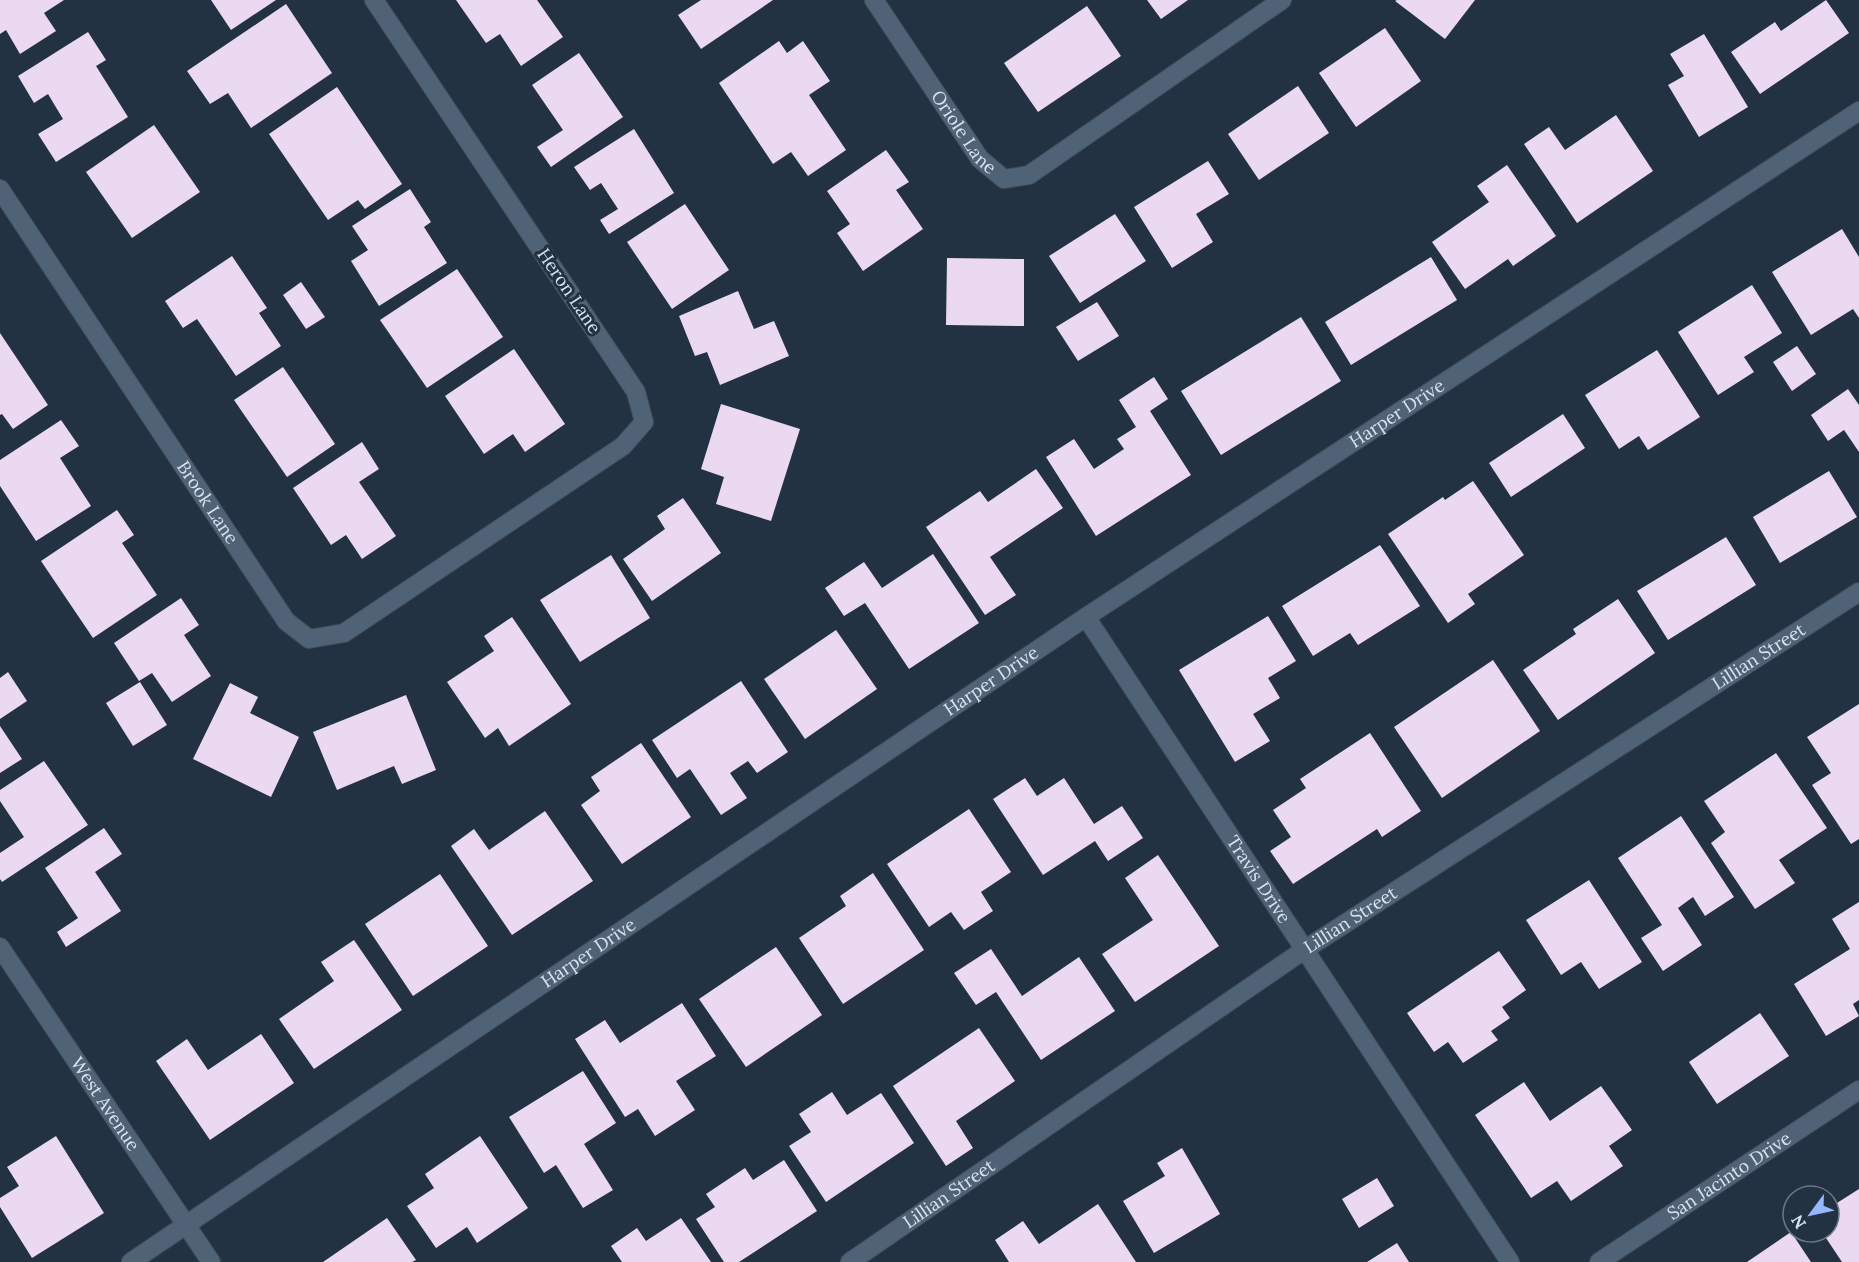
<svg xmlns="http://www.w3.org/2000/svg" width="1859" height="1262" font-family="Lora,serif">
	<rect width="100%" height="100%" fill="#223242"/>
	<g fill="#ebd9f1">
		<path d="M0,0H64L44,13L56,31L20,54L6,30L0,34Z"/>
		<path d="M211,0H276L231,30Z"/>
		<path d="M456,0H537L563,37L521,66L500,34L486,43Z"/>
		<path d="M701,0H773L701,49L678,15Z"/>
		<path d="M1147,0H1188L1161,19Z"/>
		<path d="M1397,0H1475L1445,39L1395,1Z"/>
		<path d="M1826,0L1849,33L1760,94L1731,52L1775,22L1781,31Z"/>
		<path d="M286,4L332,73L251,128L228,93L210,104L187,71Z"/>
		<path d="M1087,6L1121,56L1038,112L1004,63Z"/>
		<path d="M1385,28L1421,81L1356,127L1319,73Z"/>
		<path d="M88,32L106,60L96,66L128,117L56,162L38,134L63,119L48,94L34,103L18,76Z"/>
		<path d="M1704,34L1748,107L1699,137L1668,85L1684,76L1670,54Z"/>
		<path d="M779,41L787,53L803,41L830,81L809,95L846,150L808,176L791,152L773,164L719,83Z"/>
		<path d="M579,53L623,117L551,167L537,147L563,130L532,85Z"/>
		<path d="M1298,86L1329,133L1259,180L1228,134Z"/>
		<path d="M337,87L402,184L365,209L358,200L328,220L269,134Z"/>
		<path d="M1616,115L1653,171L1577,223L1524,144L1549,127L1565,150Z"/>
		<path d="M154,125L200,192L132,238L86,172Z"/>
		<path d="M634,129L674,193L609,234L600,220L618,209L601,183L590,190L574,167Z"/>
		<path d="M886,150L909,182L896,190L923,229L863,271L837,233L850,224L827,191Z"/>
		<path d="M1208,161L1229,194L1196,214L1213,242L1172,268L1134,207Z"/>
		<path d="M1507,165L1556,236L1513,266L1508,259L1465,289L1432,242L1489,202L1477,186Z"/>
		<path d="M410,189L431,222L424,227L447,263L379,306L351,261L368,250L352,226Z"/>
		<path d="M685,204L729,270L672,309L627,242Z"/>
		<path d="M1115,214L1146,261L1080,303L1049,256Z"/>
		<path d="M1842,229L1859,257V318L1853,309L1811,335L1772,272Z"/>
		<path d="M232,256L267,308L259,313L281,346L236,376L197,319L183,328L165,301Z"/>
		<path d="M1431,257L1457,300L1351,365L1325,322Z"/>
		<path d="M947,258L1024,259V326L946,325Z"/>
		<path d="M457,269L503,337L427,388L380,320Z"/>
		<path d="M301,282L325,317L306,329L283,295Z"/>
		<path d="M1752,285L1782,333L1744,357L1754,372L1718,395L1678,332Z"/>
		<path d="M738,291L754,329L774,321L789,356L720,385L707,352L695,356L679,316Z"/>
		<path d="M1097,302L1119,336L1078,361L1056,327Z"/>
		<path d="M1301,317L1341,381L1221,455L1181,391Z"/>
		<path d="M0,333L48,405L13,429L2,414L0,415Z"/>
		<path d="M1797,346L1816,374L1792,391L1773,362Z"/>
		<path d="M514,349L565,424L525,452L513,434L484,454L445,396Z"/>
		<path d="M1657,350L1700,417L1648,450L1639,436L1619,449L1585,395Z"/>
		<path d="M283,367L335,444L287,477L234,400Z"/>
		<path d="M1154,377L1168,399L1150,411L1191,475L1096,536L1046,457L1074,439L1094,469L1124,449L1117,439L1136,427L1119,400Z"/>
		<path d="M1848,389L1859,405V452L1844,430L1828,441L1811,415Z"/>
		<path d="M721,404L800,429L771,521L716,504L724,477L701,469Z"/>
		<path d="M1563,414L1585,448L1511,497L1489,463Z"/>
		<path d="M61,420L79,446L60,458L91,506L36,541L0,486V460Z"/>
		<path d="M362,442L379,469L359,482L396,536L362,559L346,535L331,545L293,488Z"/>
		<path d="M1036,469L1063,508L990,557L1016,595L985,615L926,527L980,491L988,502Z"/>
		<path d="M1829,471L1857,517L1780,563L1753,517Z"/>
		<path d="M1473,481L1524,555L1468,594L1475,604L1448,623L1388,534L1443,497L1445,500Z"/>
		<path d="M683,498L721,553L652,601L623,559L665,529L657,516Z"/>
		<path d="M117,510L134,535L122,543L157,595L93,638L41,561Z"/>
		<path d="M1726,537L1756,585L1668,640L1637,591Z"/>
		<path d="M1380,545L1420,606L1358,645L1350,633L1313,656L1282,606Z"/>
		<path d="M933,554L979,623L909,669L865,603L844,616L825,588L864,562L882,588Z"/>
		<path d="M611,555L650,618L580,662L540,600Z"/>
		<path d="M181,598L199,625L184,635L211,676L172,702L152,673L139,681L114,643Z"/>
		<path d="M1618,599L1655,653L1558,720L1523,670L1576,634L1573,629Z"/>
		<path d="M1268,616L1296,661L1268,678L1280,698L1253,714L1270,741L1235,762L1179,670Z"/>
		<path d="M512,617L571,704L509,746L498,728L485,738L447,682L494,651L484,636Z"/>
		<path d="M836,630L877,689L805,739L764,679Z"/>
		<path d="M1493,660L1540,731L1442,798L1394,727Z"/>
		<path d="M8,672L27,701L0,719V678Z"/>
		<path d="M741,681L788,752L757,773L748,761L730,773L747,798L721,815L690,769L677,778L652,740Z"/>
		<path d="M140,682L167,725L133,746L106,703Z"/>
		<path d="M230,683L258,697L250,713L299,737L271,797L193,759Z"/>
		<path d="M406,695L436,770L402,784L394,766L337,790L313,732Z"/>
		<path d="M1859,704V839L1851,844L1812,785L1831,773L1807,737Z"/>
		<path d="M0,726L22,759L0,773Z"/>
		<path d="M1370,733L1421,811L1382,837L1377,829L1293,884L1270,851L1291,837L1273,810L1306,788L1300,779Z"/>
		<path d="M641,743L691,817L622,864L581,805L600,791L591,777Z"/>
		<path d="M1776,753L1827,828L1779,860L1795,883L1755,909L1711,843L1725,832L1704,801Z"/>
		<path d="M44,761L88,825L2,882L0,879V853L24,837L0,801V790Z"/>
		<path d="M1025,778L1037,796L1064,778L1094,824L1122,806L1143,838L1108,861L1095,841L1043,875L993,799Z"/>
		<path d="M969,809L1011,872L981,892L993,911L964,930L951,912L929,927L887,864Z"/>
		<path d="M545,811L593,881L512,935L451,846L474,829L489,850Z"/>
		<path d="M1681,816L1734,897L1705,916L1693,897L1678,908L1702,945L1663,971L1641,938L1662,925L1618,858Z"/>
		<path d="M104,828L122,854L95,872L121,911L66,947L57,932L78,918L45,868Z"/>
		<path d="M1158,855L1219,946L1135,1002L1102,954L1153,920L1125,878Z"/>
		<path d="M873,873L924,950L843,1004L799,938L846,906L840,896Z"/>
		<path d="M440,874L488,946L413,996L365,924Z"/>
		<path d="M1589,880L1642,962L1599,989L1581,962L1561,975L1526,920Z"/>
		<path d="M1859,902V1000L1853,1004L1859,1016L1826,1036L1794,984L1850,949L1832,919Z"/>
		<path d="M354,940L402,1010L314,1069L279,1019L334,981L321,962Z"/>
		<path d="M776,947L822,1015L746,1067L699,999Z"/>
		<path d="M991,949L1022,996L1079,957L1115,1011L1041,1060L996,992L976,1005L954,973Z"/>
		<path d="M1499,951L1526,990L1502,1007L1510,1018L1491,1031L1498,1040L1463,1063L1448,1042L1434,1052L1407,1013Z"/>
		<path d="M682,1003L716,1056L676,1081L695,1110L655,1136L638,1109L625,1117L575,1039L605,1020L620,1043Z"/>
		<path d="M1760,1013L1789,1056L1717,1104L1689,1062Z"/>
		<path d="M979,1028L1015,1081L956,1121L973,1148L946,1166L893,1086Z"/>
		<path d="M261,1034L294,1083L210,1140L156,1061L187,1039L208,1070Z"/>
		<path d="M583,1071L616,1123L584,1144L613,1190L583,1208L556,1165L544,1173L509,1117Z"/>
		<path d="M1524,1082L1550,1121L1601,1086L1632,1130L1609,1146L1623,1166L1571,1201L1557,1181L1531,1198L1475,1115Z"/>
		<path d="M832,1092L847,1115L881,1093L914,1143L826,1202L789,1146L811,1132L799,1114Z"/>
		<path d="M56,1136L104,1213L32,1258L0,1207V1198L19,1186L7,1167Z"/>
		<path d="M480,1136L528,1208L477,1243L467,1227L436,1248L407,1206L434,1188L425,1174Z"/>
		<path d="M1182,1148L1220,1214L1154,1253L1123,1201L1165,1176L1157,1163Z"/>
		<path d="M784,1160L817,1211L739,1262H724L696,1219L715,1207L706,1194L745,1168L753,1180Z"/>
		<path d="M1377,1178L1394,1206L1359,1228L1342,1199Z"/>
		<path d="M1859,1189V1262H1842L1822,1232H1829V1208Z"/>
		<path d="M1098,1204L1136,1262H1009L995,1240L1023,1221L1039,1244Z"/>
		<path d="M387,1218L416,1260L412,1262H323Z"/>
		<path d="M681,1218L711,1262H622L611,1246L637,1228L646,1241Z"/>
		<path d="M1791,1232L1811,1262H1747Z"/>
		<path d="M1397,1243L1409,1262H1367Z"/>
	</g>
	<g fill="none" stroke-linecap="round" stroke-linejoin="round">
		<defs>
			<g id="street">
				<path id="s1" d="M874,0L980,159L1004,179L1029,175L1282,0"/>
				<path id="s2" d="M0,189L286,621L309,639L344,633L623,446L644,422L636,392L374,0"/>
				<path id="s3" d="M1086,617L1510,1262"/>
				<path id="s4" d="M0,947L211,1262"/>
				<path id="s5" d="M131,1262L1086,617L1859,111"/>
				<path id="s6" d="M850,1262L1304,950L1859,592"/>
				<path id="s7" d="M1599,1262L1859,1090"/>
			</g>
		</defs>
		<use href="#street" stroke="#404e5c" stroke-width="20"/>
		<use href="#street" stroke="#506275" stroke-width="18"/>
	</g>
	<g text-anchor="middle" stroke-width="6" stroke-linejoin="round" paint-order="stroke">
		<g font-size="18" fill="#d9e3ee" stroke="#223242">
			<text dy="6" stroke="none"><textPath href="#s1" startOffset="160">Oriole Lane</textPath></text>
			<text transform="translate(569 291) rotate(56)" y="6">Heron Lane</text>
			<text dy="6" stroke="none"><textPath href="#s5" startOffset="1524">Harper Drive</textPath></text>
			<text dy="6" stroke="none"><textPath href="#s2" startOffset="376">Brook Lane</textPath></text>
			<text dy="6" stroke="none"><textPath href="#s6" startOffset="1092">Lillian Street</textPath></text>
			<text dy="6" stroke="none"><textPath href="#s5" startOffset="1038">Harper Drive</textPath></text>
			<text dy="6" stroke="none"><textPath href="#s3" startOffset="314">Travis Drive</textPath></text>
			<text dy="6" stroke="none"><textPath href="#s6" startOffset="606">Lillian Street</textPath></text>
			<text dy="6" stroke="none"><textPath href="#s5" startOffset="552">Harper Drive</textPath></text>
			<text dy="6" stroke="none"><textPath href="#s4" startOffset="189">West Avenue</textPath></text>
			<text dy="6" stroke="none"><textPath href="#s7" startOffset="156">San Jacinto Drive</textPath></text>
			<text dy="6" stroke="none"><textPath href="#s6" startOffset="120">Lillian Street</textPath></text>
		</g>
	</g>
	<g transform="translate(1811 1214) rotate(237)"><circle r="28" fill="#223242" stroke="#6b7987" stroke-width="1.5"/>
	<path d="M0-4.5L10 22L0 15L-10 22Z" fill="#94b7fd"/>
	<text y="-9" font-size="16" font-weight="bold" text-anchor="middle" fill="#d9e3ee">N</text>
	</g>
</svg>
